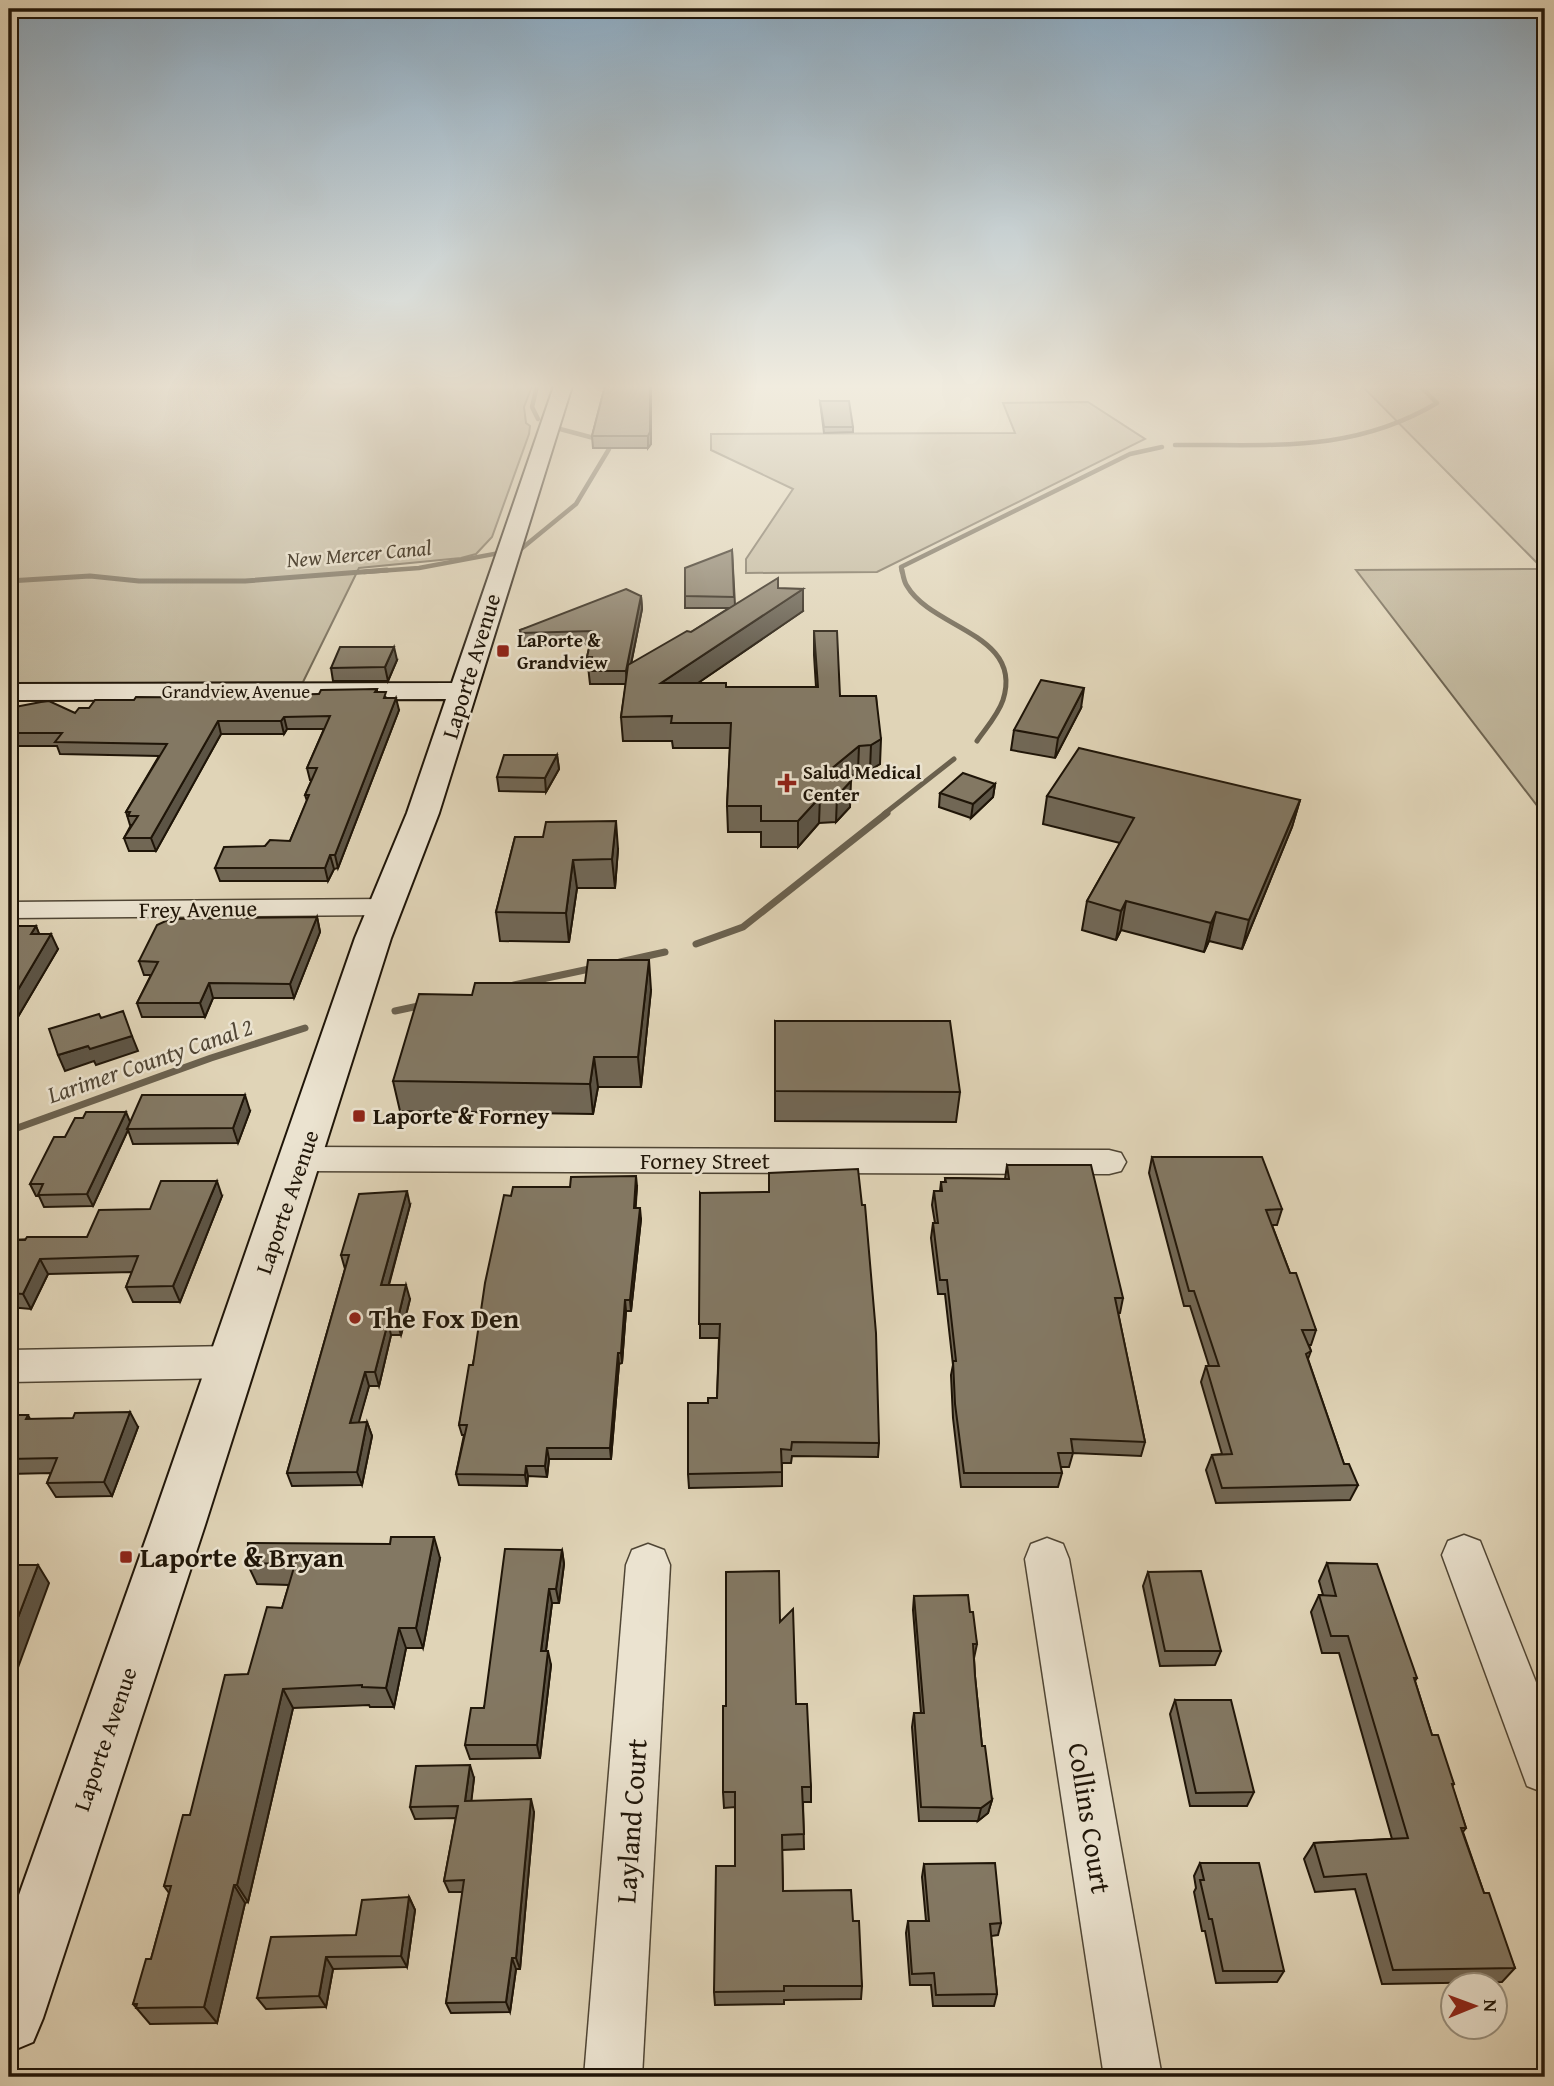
<svg xmlns="http://www.w3.org/2000/svg" width="1554" height="2086" font-family="'Gentium Book Plus',serif">
	<rect width="100%" height="100%" fill="#e0d4b7"/>
	<filter id="stains"><feTurbulence type="fractalNoise" baseFrequency=".00286" numOctaves="4"/><feColorMatrix values="0 0 0 0 .2 0 0 0 0 .09 0 0 0 0 .02 0 0 0 .5 -.17"/></filter>
	<radialGradient id="worn" r=".72"><stop offset=".6" stop-color="#630" stop-opacity="0"/><stop offset="1" stop-color="#630" stop-opacity=".3"/></radialGradient>
	<g fill="#bfb499" stroke="#6f6450" stroke-width="2">
		<path d="M9,386H532L524,407L526,423L530,426L529,434L492,537L476,554L461,558L359,568L303,682L9,684Z"/>
		<path d="M1362,386H1545V816L1356,570L1543,569Z"/>
		<path d="M1088,402L1145,439L877,572L746,573V559L793,489L711,450V434L1015,433L1003,403Z"/>
	</g>
	<g fill="none" stroke-linecap="round" stroke-linejoin="round">
		<g stroke="#6b614e" stroke-width="4.5">
			<path d="M537,386L532,407L538,419"/>
			<path d="M1175,445C1270,444 1351,454 1437,403L1420,386"/>
			<path d="M364,572L419,568L521,549L576,504L609,449L605,441L560,429"/>
			<path d="M902,572L901,567L1130,454L1162,447"/>
		</g>
		<g stroke="#6b614e" stroke-width="5">
			<path d="M902,570C903,575 904,582 907,586C932,629 1024,634 1003,700C998,715 986,728 977,741"/>
			<path d="M9,581L90,576L139,581H245L387,570"/>
			<path d="M884,814L954,759"/>
		</g>
		<g stroke="#6b614e" stroke-width="7">
			<path d="M696,944L743,927L887,813"/>
			<path d="M620,962L665,952"/>
			<path d="M514,985L594,968"/>
			<path d="M395,1011L423,1005"/>
			<path d="M9,1131L211,1058L305,1028"/>
		</g>
		<path stroke="#6b614e" stroke-width="10" d="M9,1131L13,1129"/>
		<defs>
			<g id="street">
				<path d="M388,899L398,901L402,907L398,913L388,915L9,918V902Z"/>
				<path d="M301,1147L1109,1150L1121,1153L1126,1162L1121,1171L1109,1174L301,1171L289,1168L284,1159L289,1150Z"/>
				<path d="M232,1346L246,1351L252,1362L246,1373L232,1378L9,1382V1350Z"/>
				<path d="M1464,1535L1480,1541L1545,1705V1793L1527,1786L1442,1555L1448,1541Z"/>
				<path d="M1047,1538L1063,1544L1069,1559L1162,2077H1104L1025,1559L1031,1544Z"/>
				<path d="M648,1544L664,1550L670,1565L642,2077H584L626,1565L632,1550Z"/>
			</g>
			<path id="secondary" d="M554,386H572L439,813L391,938L205,1525L43,2018L33,2042L9,2052V1923L151,1525L355,938L407,813L446,699L9,700V684L452,683Z"/>
		</defs>
		<use href="#street" stroke="#4f4534" stroke-width="3"/>
		<use href="#secondary" stroke="#1f1508" stroke-width="4"/>
		<use href="#street" fill="#ebe3d0" fill-rule="evenodd"/>
		<use href="#secondary" fill="#ebe3d0" fill-rule="evenodd"/>
	</g>
	<g fill="#716755" stroke="#1f1508" stroke-width="2">
		<path d="M605,386H651V444L648,448H593L592,436Z"/>
		<path d="M820,401L853,427V432L824,433Z"/>
		<path d="M732,550L735,605L778,588L803,611L698,683L726,687H816L814,655V631L840,696H876L880,764L870,770L858,771L848,779L850,807L836,822L819,823L798,847H761V832H728L727,806L730,748H673L672,741H623L621,717L626,684H590L587,657L590,644L522,646L520,630L641,596L642,609L631,664L691,632L729,608H685V596Z"/>
		<path d="M397,660L388,681H333L331,668Z"/>
		<path d="M377,689V692L387,698L399,710L338,868L334,869L328,881H220L215,868L265,846L290,841L307,801L305,795L312,780H310L307,768L324,729H287L284,734H221L156,851H129L124,838L131,825H130L126,812L159,756L60,754L57,746H9V707L75,713L89,708L270,698Z"/>
		<path d="M1081,708L1055,758L1011,750L1014,730Z"/>
		<path d="M557,755L559,769L546,792L499,791L497,777Z"/>
		<path d="M995,784L993,797L971,818L939,807L940,793Z"/>
		<path d="M1047,796L1300,800L1292,827L1242,949L1209,941L1204,952L1121,930L1116,940L1082,930L1087,901L1120,843L1043,824Z"/>
		<path d="M515,837L618,849L615,888H577L569,942L500,941L496,912Z"/>
		<path d="M317,917L320,932L294,998H213L205,1017H142L137,1003L151,975H144L139,961Z"/>
		<path d="M9,926H36L39,934L58,949L9,1032Z"/>
		<path d="M651,990L641,1087H598L593,1114L400,1111L393,1081L472,995Z"/>
		<path d="M775,1021L960,1092L956,1122L775,1121Z"/>
		<path d="M250,1111L238,1143L133,1144L128,1130L93,1206L44,1207L39,1196H36L30,1184L65,1137L130,1122Z"/>
		<path d="M1152,1157L1282,1209L1277,1225H1272L1290,1273L1316,1330L1311,1345H1309L1311,1351L1308,1359L1344,1464L1358,1485L1350,1500L1216,1503L1206,1470L1212,1455L1222,1454L1201,1382L1206,1366H1209L1190,1306H1184L1149,1173Z"/>
		<path d="M1007,1165L1123,1298L1120,1313H1118L1145,1442L1141,1456L1073,1453L1069,1467H1060L1062,1473L1058,1487H961L953,1418L951,1375L953,1365L945,1294H938L931,1238L933,1223H935L932,1205L934,1191H940L941,1182H945V1178L1005,1179Z"/>
		<path d="M637,1186L635,1208L641,1219L631,1311H626L622,1363L619,1364L611,1459H549L547,1477L528,1476L527,1486L459,1485L456,1474L464,1435H462L459,1425L511,1196Z"/>
		<path d="M700,1193L879,1443L878,1457L792,1456L791,1463H782V1486L689,1488L688,1474L708,1403L717,1398L719,1338H700Z"/>
		<path d="M222,1196L180,1302H133L126,1287L132,1272L48,1274L31,1309L9,1307V1240L87,1237Z"/>
		<path d="M410,1205L389,1285L410,1299L401,1335H391L379,1386H369L358,1423L367,1422L372,1436L362,1485L292,1486L287,1473L345,1269L341,1255Z"/>
		<path d="M9,1415H28L30,1419L138,1427L112,1496L56,1497L47,1483L51,1473L9,1474Z"/>
		<path d="M562,1550L564,1564L559,1603H552L546,1651L551,1665L540,1758L470,1759L465,1745Z"/>
		<path d="M440,1558L423,1648H406L394,1707H370L369,1705L293,1708L248,1902L245,1903L217,2023L150,2024L133,2004L151,1959L169,1893L164,1886L190,1815L248,1674L282,1608L289,1585L257,1584L247,1563Z"/>
		<path d="M1327,1563L1417,1678L1415,1681L1432,1735L1454,1784L1452,1786L1466,1828L1463,1832L1484,1893L1515,1968L1502,1982L1382,1984L1355,1889L1315,1892L1304,1859L1314,1843L1392,1839L1339,1653H1322L1311,1612L1319,1595H1323L1319,1581Z"/>
		<path d="M1148,1572L1221,1651L1215,1665L1160,1666L1143,1586Z"/>
		<path d="M914,1596L970,1612L977,1644L974,1658L975,1676L982,1746L992,1800L988,1813L978,1821H919L912,1727L914,1713H921L913,1610Z"/>
		<path d="M1175,1700L1254,1792L1247,1806H1190L1170,1714Z"/>
		<path d="M796,1704L811,1787V1802H803L804,1849L782,1850L783,1891L853,1921L862,1986L861,1999L784,2000V2004L715,2005L714,1992L735,1866V1807L724,1808L723,1792L726,1706Z"/>
		<path d="M474,1778L471,1801L534,1812L520,1969H516L510,2012L451,2013L446,2003L463,1892H449L444,1881L456,1818L415,1819L410,1807Z"/>
		<path d="M1200,1863L1284,1971L1277,1982L1216,1983L1205,1931H1202L1194,1892L1196,1888L1194,1876Z"/>
		<path d="M924,1864L1001,1923L998,1935L991,1936L997,1994L994,2006H933L931,1985H910L906,1933L908,1921H926L922,1877Z"/>
		<path d="M409,1897L415,1910L407,1967L333,1969L326,2007L266,2009L257,1998L356,1935Z"/>
	</g>
	<g fill="#5c5445" stroke="#1f1508" stroke-width="2">
		<path d="M650,386L651,444L648,448V436Z"/>
		<path d="M803,589V611L663,707L661,683Z"/>
		<path d="M641,596L642,609L627,684L626,671Z"/>
		<path d="M394,647L397,660L388,681L385,667Z"/>
		<path d="M1084,688L1081,708L1055,758L1058,738Z"/>
		<path d="M396,698L399,710L338,868L335,855Z"/>
		<path d="M284,717L287,729L284,734L281,721Z"/>
		<path d="M218,721L221,734L156,851L151,838Z"/>
		<path d="M881,739L880,764L870,770L871,745Z"/>
		<path d="M859,746L858,771L830,795L831,769Z"/>
		<path d="M557,755L559,769L546,792L545,778Z"/>
		<path d="M851,781L850,807L836,822L837,796Z"/>
		<path d="M995,784L993,797L971,818L973,804Z"/>
		<path d="M820,797L819,823L798,847V821Z"/>
		<path d="M1300,800L1292,827L1242,949L1249,920Z"/>
		<path d="M616,821L618,849L615,888L612,859Z"/>
		<path d="M330,855L334,869L328,881L325,868Z"/>
		<path d="M573,860L577,888L569,942L566,913Z"/>
		<path d="M1126,901L1121,930L1116,940L1121,911Z"/>
		<path d="M1216,912L1209,941L1204,952L1211,923Z"/>
		<path d="M317,917L320,932L294,998L290,984Z"/>
		<path d="M36,926L42,941L31,934Z"/>
		<path d="M51,934L58,949L9,1032V1005Z"/>
		<path d="M649,960L651,990L641,1087L638,1057Z"/>
		<path d="M209,983L213,998L205,1017L200,1003Z"/>
		<path d="M132,1036L138,1051L96,1065L94,1061L65,1071L58,1055L88,1046Z"/>
		<path d="M594,1057L598,1087L593,1114L590,1084Z"/>
		<path d="M245,1095L250,1111L238,1143L233,1128Z"/>
		<path d="M126,1112L131,1124L127,1129L128,1130L93,1206L87,1194Z"/>
		<path d="M636,1176L637,1186L635,1219L634,1208Z"/>
		<path d="M217,1181L222,1196L180,1302L173,1286Z"/>
		<path d="M407,1191L410,1205L385,1298L381,1285Z"/>
		<path d="M640,1208L641,1219L631,1311L630,1300Z"/>
		<path d="M40,1259L48,1274L31,1309L23,1294Z"/>
		<path d="M406,1285L410,1299L401,1335L397,1322Z"/>
		<path d="M625,1300L626,1311L622,1363L621,1353Z"/>
		<path d="M388,1322L391,1335L379,1386L375,1372Z"/>
		<path d="M618,1353L619,1364L611,1459L610,1448Z"/>
		<path d="M365,1372L369,1386L355,1436L350,1423Z"/>
		<path d="M130,1412L138,1427L112,1496L104,1482Z"/>
		<path d="M367,1422L372,1436L362,1485L357,1472Z"/>
		<path d="M547,1448L549,1459L547,1477L545,1466Z"/>
		<path d="M526,1466L528,1476L527,1486L525,1475Z"/>
		<path d="M434,1537L440,1558L423,1648L416,1628Z"/>
		<path d="M562,1550L564,1564L559,1603L556,1589Z"/>
		<path d="M38,1565L49,1583L9,1692V1641Z"/>
		<path d="M549,1589L552,1603L544,1665L541,1651Z"/>
		<path d="M399,1628L406,1648L394,1707L386,1688Z"/>
		<path d="M548,1651L551,1665L540,1758L537,1745Z"/>
		<path d="M283,1689L293,1708L248,1902L237,1885Z"/>
		<path d="M470,1765L474,1778L470,1813L465,1801Z"/>
		<path d="M531,1799L534,1812L520,1969L516,1958Z"/>
		<path d="M992,1800L988,1813L978,1821L981,1808Z"/>
		<path d="M234,1885L245,1903L217,2023L204,2007Z"/>
		<path d="M409,1897L415,1910L407,1967L401,1956Z"/>
		<path d="M326,1957L333,1969L326,2007L319,1996Z"/>
		<path d="M512,1958L516,1969L510,2012L506,2002Z"/>
	</g>
	<g fill="#837863" stroke="#1f1508" stroke-width="2">
		<path d="M605,386H650V432L648,436H592Z"/>
		<path d="M820,401H849L853,427H824Z"/>
		<path d="M732,550L734,597L685,596V568Z"/>
		<path d="M778,578V588L803,589L661,683H726V687H818L814,631H837L840,696H876L881,739L871,745L859,746L831,769L851,781L837,796L820,797L798,821H761V806H727L731,723H671L672,716L621,717L628,665L687,631L691,632Z"/>
		<path d="M626,589L641,596L626,671H589L592,657H587L593,631L521,633L520,630Z"/>
		<path d="M340,647H394L385,667L331,668Z"/>
		<path d="M1041,680L1084,688L1058,738L1014,730Z"/>
		<path d="M377,689L375,692H386L384,698H396L335,855H330L325,868H215L224,847L265,846L270,840L290,841L309,795H305L317,768H307L330,716L284,717L281,721H218L151,838H124L138,816H128L130,812H126L167,744L55,742L62,733H9V707H15L41,702L49,701L75,713L79,708H89L95,700H134L136,697L270,698L272,695L319,694L321,690Z"/>
		<path d="M1079,748L1300,800L1249,920L1216,912L1211,923L1126,901L1121,911L1087,901L1134,818L1047,796Z"/>
		<path d="M504,755H557L545,778L497,777Z"/>
		<path d="M963,773L995,784L973,804L940,793Z"/>
		<path d="M616,821L612,859L573,860L566,913L496,912L515,837H543L546,822Z"/>
		<path d="M317,917L290,984L209,983L200,1003H137L158,962L139,961L157,925L170,919Z"/>
		<path d="M9,926H36L31,934H51L9,1005V963L15,952H9Z"/>
		<path d="M588,960H649L638,1057H594L590,1084L393,1081L419,994L472,995L475,983H585Z"/>
		<path d="M123,1011L132,1036L90,1049L88,1046L58,1055L49,1029L99,1014L101,1018Z"/>
		<path d="M775,1021H950L960,1092L775,1091Z"/>
		<path d="M142,1095H245L233,1128L127,1129Z"/>
		<path d="M86,1112H126L87,1194L38,1195L43,1184H30L54,1137H65L75,1118H83Z"/>
		<path d="M1152,1157H1262L1282,1209L1266,1210L1290,1273H1296L1316,1330H1302L1311,1351L1306,1354L1344,1464H1349L1358,1485L1222,1488L1212,1455L1232,1454L1206,1366H1219L1194,1291H1189Z"/>
		<path d="M1007,1165H1091L1123,1298H1115L1145,1442L1071,1439L1073,1453H1058L1062,1473H964L955,1404L953,1361H956L947,1280H940L933,1223H938L934,1191H942L941,1182H946L945,1178L1009,1179Z"/>
		<path d="M858,1169L862,1205H865L876,1333L879,1443L792,1442L791,1450L781,1449L782,1472L688,1474V1403H708V1398H717L720,1324H699L700,1193L769,1192V1173Z"/>
		<path d="M636,1176L634,1208H640L630,1300H625L621,1353H618L610,1448H547L545,1466H526L525,1475L456,1474L467,1425H459L469,1365H473L485,1283L504,1195L511,1196L513,1187H570L571,1177Z"/>
		<path d="M161,1181H217L173,1286L126,1287L138,1256L40,1259L23,1294L9,1293V1240H25L27,1237H87L99,1210L150,1209Z"/>
		<path d="M407,1191L381,1285H406L397,1322H388L375,1372H365L350,1423L367,1422L357,1472L287,1473L349,1255H341L359,1194Z"/>
		<path d="M130,1412L104,1482L47,1483L57,1458L9,1459V1415H28L26,1419L73,1418L75,1413Z"/>
		<path d="M391,1537H434L416,1628H399L386,1688L362,1687V1685L283,1689L237,1885H234L204,2007L136,2008L137,2004H133L146,1959H151L171,1886H164L183,1815H190L225,1675L248,1674L267,1607L282,1608L295,1564L247,1563L248,1543L390,1544Z"/>
		<path d="M505,1549L562,1550L556,1589H549L541,1651H548L537,1745H465L471,1708H484Z"/>
		<path d="M1327,1563L1377,1564L1417,1678H1414L1432,1735H1438L1454,1784H1452L1466,1828H1461L1484,1893H1489L1515,1968L1393,1970L1366,1874L1324,1877L1314,1843L1408,1838L1348,1636H1331L1319,1595L1336,1596Z"/>
		<path d="M9,1565H38L9,1641Z"/>
		<path d="M779,1571L780,1622L793,1609L796,1704H807L811,1787H802L804,1834L782,1835L783,1891L851,1890L853,1921H859L862,1986H784V1991L714,1992L716,1866H735V1792H723V1706H726V1572Z"/>
		<path d="M1201,1571L1221,1651H1165L1148,1572Z"/>
		<path d="M968,1595L970,1612H973L977,1644H973L975,1676L982,1746H985L992,1800L981,1808L921,1807L914,1713H924L914,1596Z"/>
		<path d="M1175,1700H1231L1254,1792L1196,1793Z"/>
		<path d="M470,1765L465,1801L531,1799L516,1958H512L506,2002L446,2003L464,1880L444,1881L458,1806L410,1807L416,1766Z"/>
		<path d="M995,1863L1001,1923L990,1924L997,1994L936,1995L934,1973L912,1974L908,1921H929L924,1864Z"/>
		<path d="M1200,1863H1259L1284,1971H1223L1212,1919H1209L1200,1880H1204Z"/>
		<path d="M409,1897L401,1956L326,1957L319,1996L257,1998L271,1937L356,1935L362,1900Z"/>
	</g>
	<linearGradient id="sky" x2="0" y2="1"><stop stop-color="#8aa7bd"/><stop offset="0.57" stop-color="#f1ecdf"/><stop offset="1" stop-color="#f1ecdf" stop-opacity="0"/></linearGradient>
	<rect width="1554" height="678" fill="url(#sky)"/>
	<g fill="#8f2418" stroke="#ebe3d0" stroke-width="2.5">
		<rect x="496" y="644" width="14" height="14" rx="3.5"/>
		<path d="M783.5 772.5h7v7h7v7h-7v7h-7v-7h-7v-7h7z"/>
		<rect x="352" y="1109" width="14" height="14" rx="3.5"/>
		<circle cx="355" cy="1318" r="7"/>
		<rect x="119" y="1550" width="14" height="14" rx="3.5"/>
	</g>
	<g text-anchor="middle" stroke-width="5" stroke-linejoin="round" paint-order="stroke">
		<g font-size="19" font-weight="bold" fill="#1f1508" stroke="#ebe3d0" text-anchor="start">
			<text x="517" y="647">LaPorte &amp;<tspan x="517" dy="22">Grandview</tspan></text>
			<text x="803" y="779">Salud Medical<tspan x="803" dy="22">Center</tspan></text>
		</g>
		<g font-size="19" fill="#1f1508" stroke="#ebe3d0">
			<text x="236" y="698">Grandview Avenue</text>
		</g>
		<g font-size="21" font-style="italic" fill="#524736" stroke="#ebe3d0">
			<text transform="translate(359 554) rotate(-5)" y="7">New Mercer Canal</text>
		</g>
		<g font-size="23" fill="#1f1508" stroke="#ebe3d0">
			<text transform="translate(471 666) rotate(-73)" y="8">Laporte Avenue</text>
			<text transform="translate(198 909) rotate(-1)" y="8">Frey Avenue</text>
			<text x="705" y="1169">Forney Street</text>
			<text transform="translate(287 1202) rotate(-71)" y="8">Laporte Avenue</text>
			<text transform="translate(105 1739) rotate(-71)" y="8">Laporte Avenue</text>
		</g>
		<g font-size="23" font-weight="bold" fill="#1f1508" stroke="#ebe3d0" text-anchor="start">
			<text x="373" y="1124">Laporte &amp; Forney</text>
		</g>
		<g font-size="24" font-style="italic" fill="#524736" stroke="#ebe3d0">
			<text transform="translate(150 1061) rotate(-19)" y="8">Larimer County Canal 2</text>
		</g>
		<g font-size="28" font-weight="bold" fill="#1f1508" stroke="#ebe3d0" text-anchor="start">
			<text x="369" y="1328">The Fox Den</text>
			<text x="140" y="1567">Laporte &amp; Bryan</text>
		</g>
		<g font-size="28" fill="#1f1508" stroke="#ebe3d0">
			<text transform="translate(1090 1818) rotate(81)" y="10">Collins Court</text>
			<text transform="translate(631 1821) rotate(-86)" y="10">Layland Court</text>
		</g>
	</g>
	<rect width="1554" height="2086" fill="none" stroke="#e0d4b7" stroke-width="35"/>
	<rect x="10" y="10" width="1533" height="2065" fill="none" stroke="#1f1508" stroke-width="3.5"/>
	<rect x="18" y="18" width="1519" height="2051" fill="none" stroke="#1f1508" stroke-width="2"/>
	<g transform="translate(1474 2006) rotate(89)"><circle r="33" fill="#ebe3d0" stroke="#999180" stroke-width="2"/>
	<path d="M0-5L12 26L0 18L-12 26Z" fill="#8f2418"/>
	<text y="-10" font-size="19" font-weight="bold" text-anchor="middle" fill="#1f1508">N</text>
	</g>
	<rect width="100%" height="100%" filter="url(#stains)"/>
	<rect width="100%" height="100%" fill="url(#worn)"/>
</svg>
